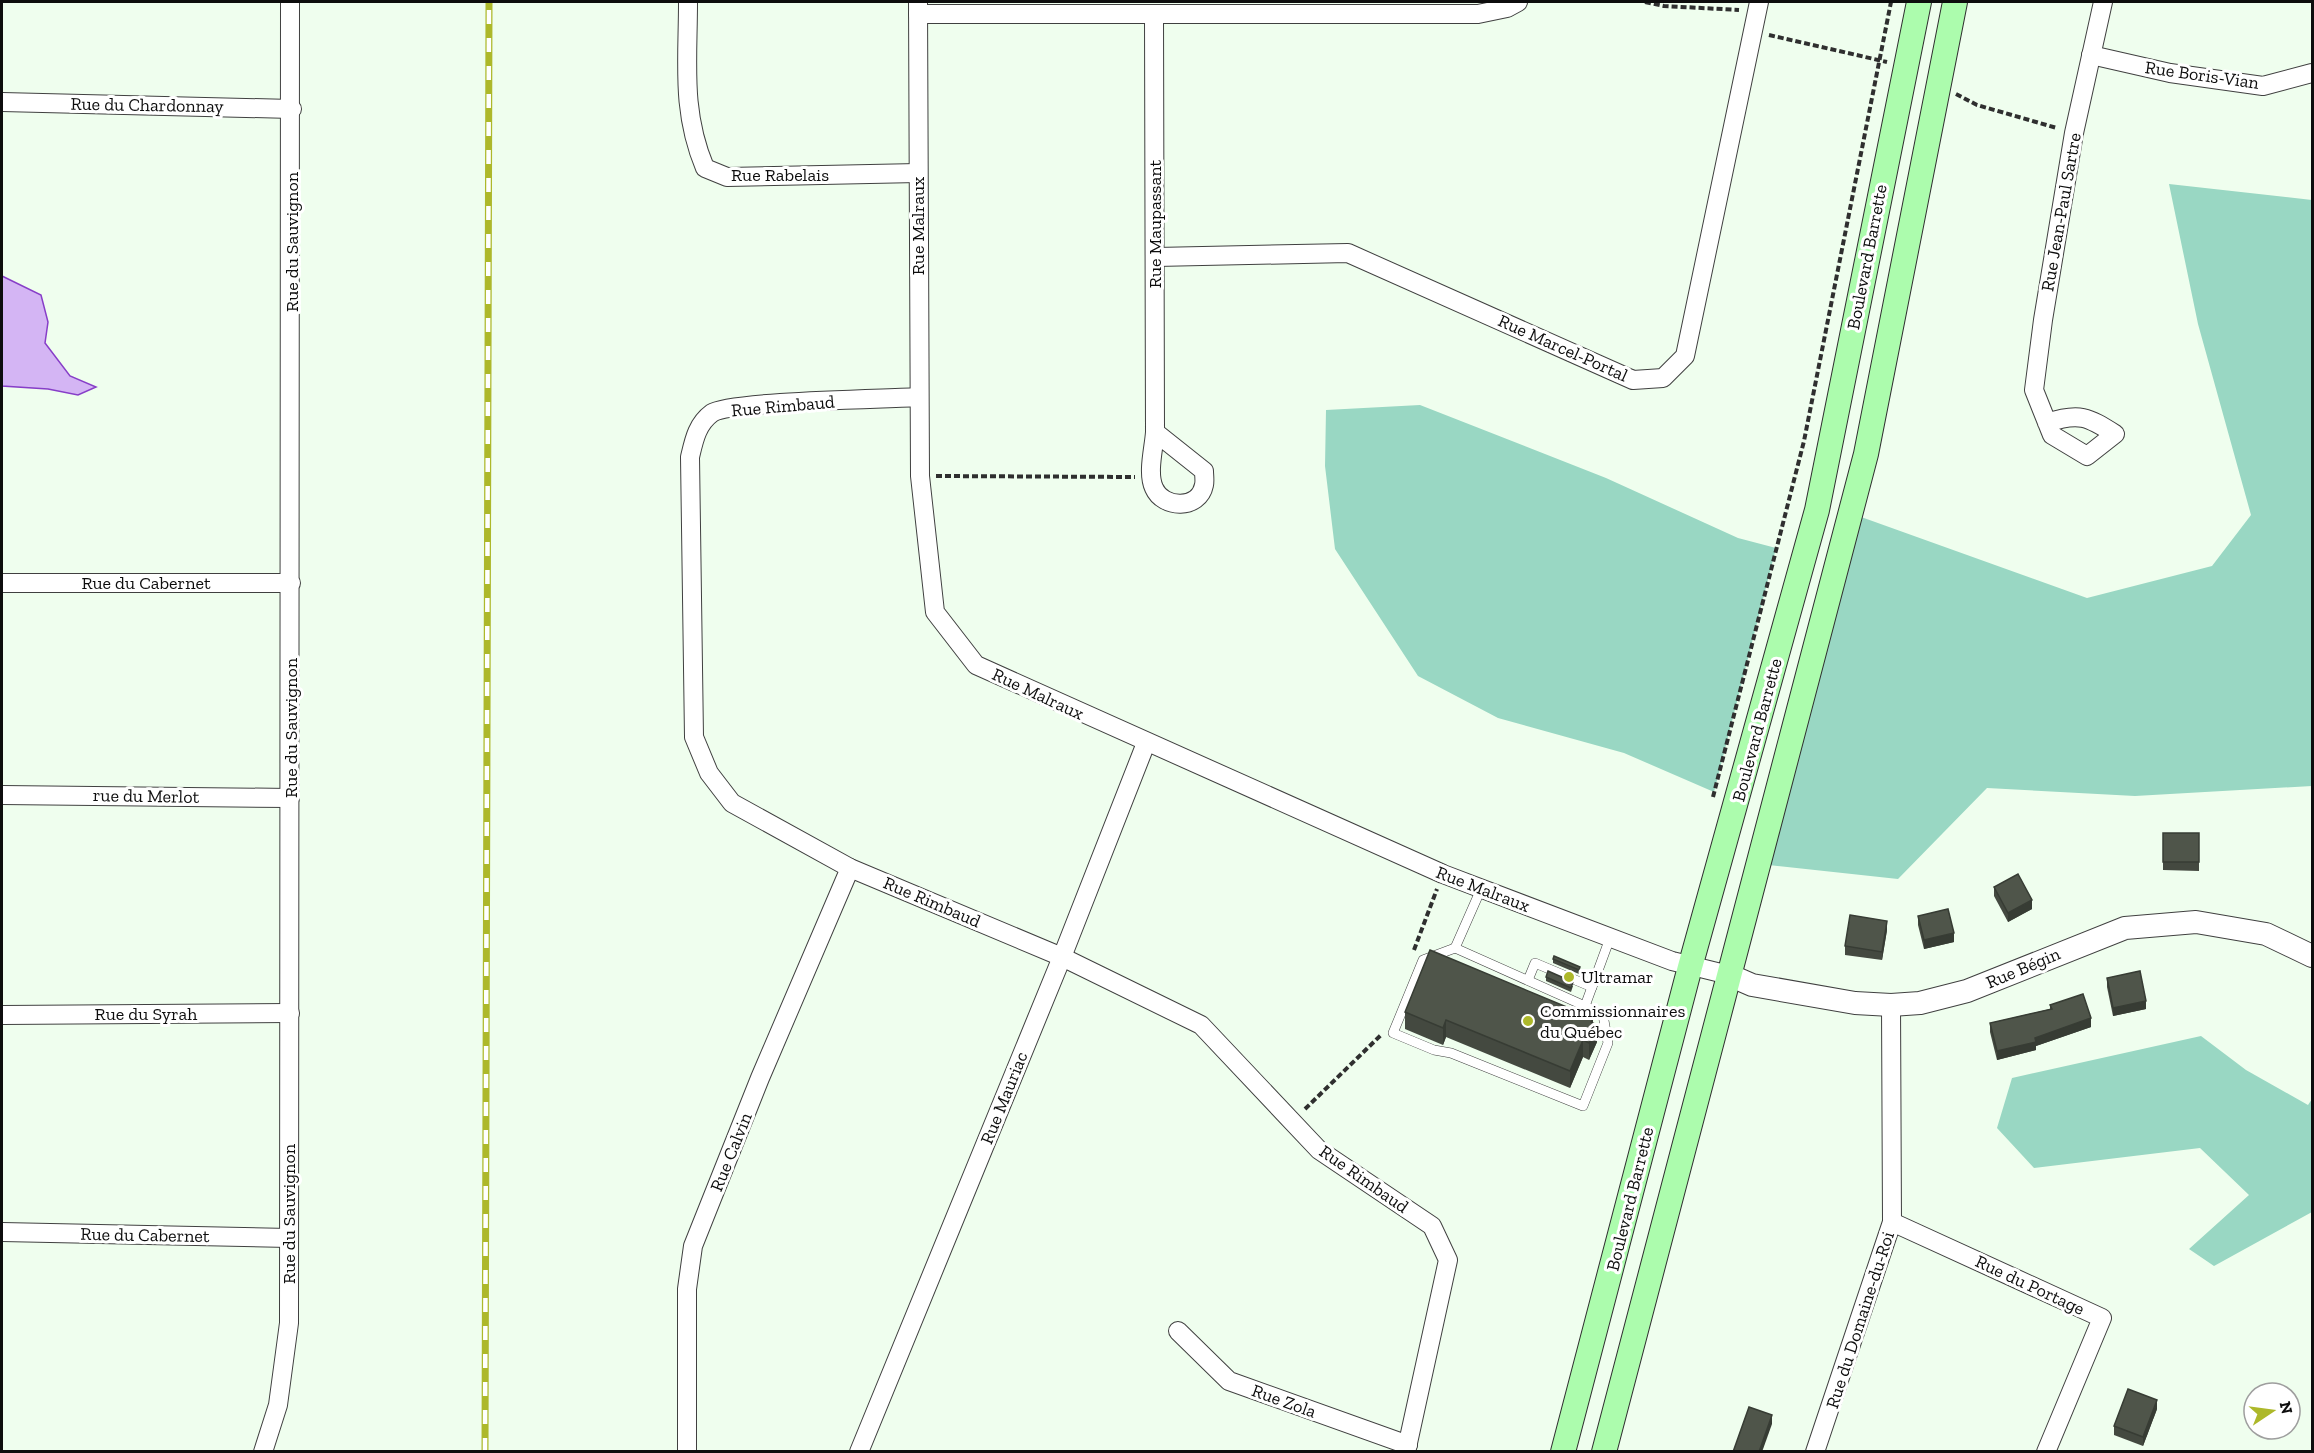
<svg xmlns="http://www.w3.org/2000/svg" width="2314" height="1453" font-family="'Zilla Slab',serif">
	<rect width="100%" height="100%" fill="#effeee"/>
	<g fill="#99d7c3">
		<path d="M2169,184L2312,200V786L2135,796L1987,788L1898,879L1759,864L1850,513L2087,598L2212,566L2251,515L2198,324Z"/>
		<path d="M1420,405L1606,478L1738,538L1776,548L1714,792L1624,753L1498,718L1418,676L1335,549L1325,466L1326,410Z"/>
		<path d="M2201,1036L2246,1070L2308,1105L2312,1099V1212L2214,1266L2189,1249L2249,1195L2200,1148L2034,1168L1997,1128L2012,1078Z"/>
	</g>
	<path fill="#d4b5f4" stroke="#873ec8" stroke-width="1.5" d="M2,276L41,295L48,322L45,343L70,376L96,387L78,395L48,389L2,386Z"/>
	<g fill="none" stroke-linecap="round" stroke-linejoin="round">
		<defs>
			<g id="service">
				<path d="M1481,889L1455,948L1585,1006L1610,938"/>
				<path d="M1455,948L1423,960L1393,1033L1434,1050L1451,1053L1583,1106L1608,1043L1603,1015L1585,1006"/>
				<path d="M1528,980L1535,963L1592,987"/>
			</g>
			<g id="minor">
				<path d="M688,2C688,62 681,111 705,168L727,177L918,173"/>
				<path d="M918,2L920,476L935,612L976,665L1443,874L1672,961L1729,975"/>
				<path d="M918,14H1478L1507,8L1518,2"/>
				<path d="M1154,15L1155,432C1154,448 1147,473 1154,488C1163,509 1199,510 1204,485C1205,481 1204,475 1204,471L1155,432"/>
				<path d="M2091,55L2170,73L2263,86L2312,73"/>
				<path d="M2,102L292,109"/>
				<path d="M1156,257L1348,253L1633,380L1663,378L1685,356L1759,2"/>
				<path d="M919,397C887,399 730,401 712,413C697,424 694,440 690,457L694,737L709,773L732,803L850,868L1062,957L1201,1025L1319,1150L1432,1226L1448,1260L1406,1452"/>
				<path d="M2047,423C2079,412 2088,417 2115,434L2087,456L2052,435L2034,390L2043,320L2074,133L2103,2"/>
				<path d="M2,583H291"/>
				<path d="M2,795L290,798"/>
				<path d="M2,1015L290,1013"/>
				<path d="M1892,1222L2102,1318L2046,1452"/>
				<path d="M2,1232L289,1238"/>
				<path d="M1178,1331L1229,1381L1408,1445"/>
				<path d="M263,1452L278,1405L289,1323L290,2"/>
				<path d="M687,1452V1289L693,1246L760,1078L850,868"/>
				<path d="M859,1452L1062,957L1146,743"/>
				<path d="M1815,1452L1892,1222L1891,1005"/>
			</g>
			<path id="tertiary" d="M1729,975L1752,985L1855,1003L1891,1005L1920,1003L1967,991L2125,928L2196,922L2266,934L2312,956"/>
			<g id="secondary">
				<path d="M1563,1452L1690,967L1817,510L1919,2"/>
				<path d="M1604,1452L1866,454L1955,2"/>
			</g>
		</defs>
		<use href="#service" stroke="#404040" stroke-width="10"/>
		<use href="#minor" stroke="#404040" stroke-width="20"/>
		<use href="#tertiary" stroke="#404040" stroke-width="24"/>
		<use href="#secondary" stroke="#2f2f2f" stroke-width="26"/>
		<g stroke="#2f2f2f" stroke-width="4" stroke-dasharray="6 3" stroke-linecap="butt">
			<path d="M1645,2L1664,6L1739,10"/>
			<path d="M1769,35L1887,62"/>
			<path d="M1956,94L1977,105L2057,128"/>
			<path d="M936,476L1135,477"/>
			<path d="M1713,797L1804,441L1891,2"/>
			<path d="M1414,950L1437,889"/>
			<path d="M1305,1109L1381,1035"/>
		</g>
		<use href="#service" stroke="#fff" stroke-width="9"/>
		<use href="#minor" stroke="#fff" stroke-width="18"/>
		<use href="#tertiary" stroke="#fff" stroke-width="22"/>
		<use href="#secondary" stroke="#acfcad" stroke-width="24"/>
		<defs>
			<path id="rail" d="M485,1452L489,2"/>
		</defs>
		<use href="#rail" stroke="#adb82a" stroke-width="7"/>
		<use href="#rail" stroke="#fff" stroke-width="4.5" stroke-dasharray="14" stroke-linecap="butt"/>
	</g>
	<g fill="#444940">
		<path d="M2163,833H2199V871L2163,870Z"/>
		<path d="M1994,887L2032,909L2008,922L1994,896Z"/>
		<path d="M1918,916L1954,942L1924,949L1918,925Z"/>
		<path d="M1887,930L1882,960L1845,955V946Z"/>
		<path d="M1553,959L1580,967L1579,974L1553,963Z"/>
		<path d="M1546,977L1573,986L1571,992L1546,981Z"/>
		<path d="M2107,978L2146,1009L2113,1016L2107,987Z"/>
		<path d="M2050,1005L2091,1027L2036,1046V1050L1997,1060L1990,1032V1023L2050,1009Z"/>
		<path d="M1405,1012L1593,1023L1597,1042L1589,1060L1583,1057L1570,1088L1446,1037L1443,1045L1405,1029Z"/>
		<path d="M2157,1409L2143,1446L2114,1435V1426Z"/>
	</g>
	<g fill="#373c34">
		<path d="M2032,900V909L2008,922V913Z"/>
		<path d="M1887,921V930L1882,960V952Z"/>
		<path d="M1954,933V942L1924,949V940Z"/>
		<path d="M2146,1001V1009L2113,1016V1008Z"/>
		<path d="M1593,1018V1034L1597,1025V1042L1589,1060V1043L1591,1022Z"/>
		<path d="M2091,1018V1027L2036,1046V1050L1997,1060V1051Z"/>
		<path d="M1446,1020V1037L1443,1045V1028Z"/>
		<path d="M1583,1040V1057L1570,1088V1071Z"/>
		<path d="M2157,1400V1409L2143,1446V1437Z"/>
		<path d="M1772,1415V1424L1762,1452H1759Z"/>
	</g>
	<g fill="#4f554a" stroke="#373c34" stroke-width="1.5">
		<rect x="2163" y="833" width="36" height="29"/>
		<path d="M2018,874L2032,900L2008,913L1994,887Z"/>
		<path d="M1948,909L1954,933L1924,940L1918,916Z"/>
		<path d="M1850,915L1887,921L1882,952L1845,946Z"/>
		<path d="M1430,950L1593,1018L1591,1022L1597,1025L1589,1043L1583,1040L1570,1071L1446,1020L1443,1028L1405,1012Z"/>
		<path d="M1554,956L1580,967L1579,970L1553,959Z"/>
		<path d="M1548,971L1573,982L1571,988L1546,977Z"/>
		<path d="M2140,971L2146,1001L2113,1008L2107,978Z"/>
		<path d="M2083,994L2091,1018L2035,1038L2036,1042L1997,1051L1990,1023L2052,1009L2050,1005Z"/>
		<path d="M2128,1389L2157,1400L2143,1437L2114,1426Z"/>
		<path d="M1749,1407L1772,1415L1759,1452H1733Z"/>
	</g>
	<g fill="#adb82a" stroke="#fff" stroke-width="2">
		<circle cx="1569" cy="977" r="6"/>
		<circle cx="1528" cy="1021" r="6"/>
	</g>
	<g text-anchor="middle" stroke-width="6" stroke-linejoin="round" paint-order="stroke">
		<g font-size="18" fill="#0d0d0d" stroke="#fff">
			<text transform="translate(2202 75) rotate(8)" y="6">Rue Boris-Vian</text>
			<text transform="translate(147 105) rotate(1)" y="6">Rue du Chardonnay</text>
			<text x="780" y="181">Rue Rabelais</text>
			<text transform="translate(2061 212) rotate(-80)" y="6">Rue Jean-Paul Sartre</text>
			<text transform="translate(1155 224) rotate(-90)" y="6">Rue Maupassant</text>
			<text transform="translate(918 226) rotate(-90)" y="6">Rue Malraux</text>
			<text transform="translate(292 242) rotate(-90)" y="6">Rue du Sauvignon</text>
			<text transform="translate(1867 257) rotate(-79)" y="6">Boulevard Barrette</text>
			<text transform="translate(1563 348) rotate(24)" y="6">Rue Marcel-Portal</text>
			<text transform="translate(783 406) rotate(-5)" y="6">Rue Rimbaud</text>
			<text x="146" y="589">Rue du Cabernet</text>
			<text transform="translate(1038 694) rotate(25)" y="6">Rue Malraux</text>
			<text transform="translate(291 728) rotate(-90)" y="6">Rue du Sauvignon</text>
			<text transform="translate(1757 730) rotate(-75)" y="6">Boulevard Barrette</text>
			<text transform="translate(146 796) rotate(1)" y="6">rue du Merlot</text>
			<text transform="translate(1483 889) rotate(21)" y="6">Rue Malraux</text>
			<text transform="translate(932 902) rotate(23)" y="6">Rue Rimbaud</text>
			<text transform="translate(2023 968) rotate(-23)" y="6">Rue Bégin</text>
			<text x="146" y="1020">Rue du Syrah</text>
			<text transform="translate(1004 1098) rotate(-68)" y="6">Rue Mauriac</text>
			<text transform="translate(731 1152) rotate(-68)" y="6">Rue Calvin</text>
			<text transform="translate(1364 1179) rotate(35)" y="6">Rue Rimbaud</text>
			<text transform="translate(1630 1199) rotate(-76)" y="6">Boulevard Barrette</text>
			<text transform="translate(289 1214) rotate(-90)" y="6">Rue du Sauvignon</text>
			<text transform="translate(145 1235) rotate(1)" y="6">Rue du Cabernet</text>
			<text transform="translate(2030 1285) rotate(25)" y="6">Rue du Portage</text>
			<text transform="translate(1860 1320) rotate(-72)" y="6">Rue du Domaine-du-Roi</text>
			<text transform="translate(1284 1401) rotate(20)" y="6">Rue Zola</text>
		</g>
		<g font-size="18" fill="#0d0d0d" stroke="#fff" text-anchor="start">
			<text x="1581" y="983">Ultramar</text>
			<text x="1540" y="1017">Commissionnaires<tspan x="1540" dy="21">du Québec</tspan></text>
		</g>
	</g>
	<rect width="2314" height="1453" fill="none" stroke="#0d0d0d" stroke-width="6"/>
	<g transform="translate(2272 1411) rotate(77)"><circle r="28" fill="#ffffff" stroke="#9e9e9e" stroke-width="1.5"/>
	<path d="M0-4.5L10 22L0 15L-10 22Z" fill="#adb82a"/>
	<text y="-9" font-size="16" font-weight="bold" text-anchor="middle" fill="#0d0d0d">N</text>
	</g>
</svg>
